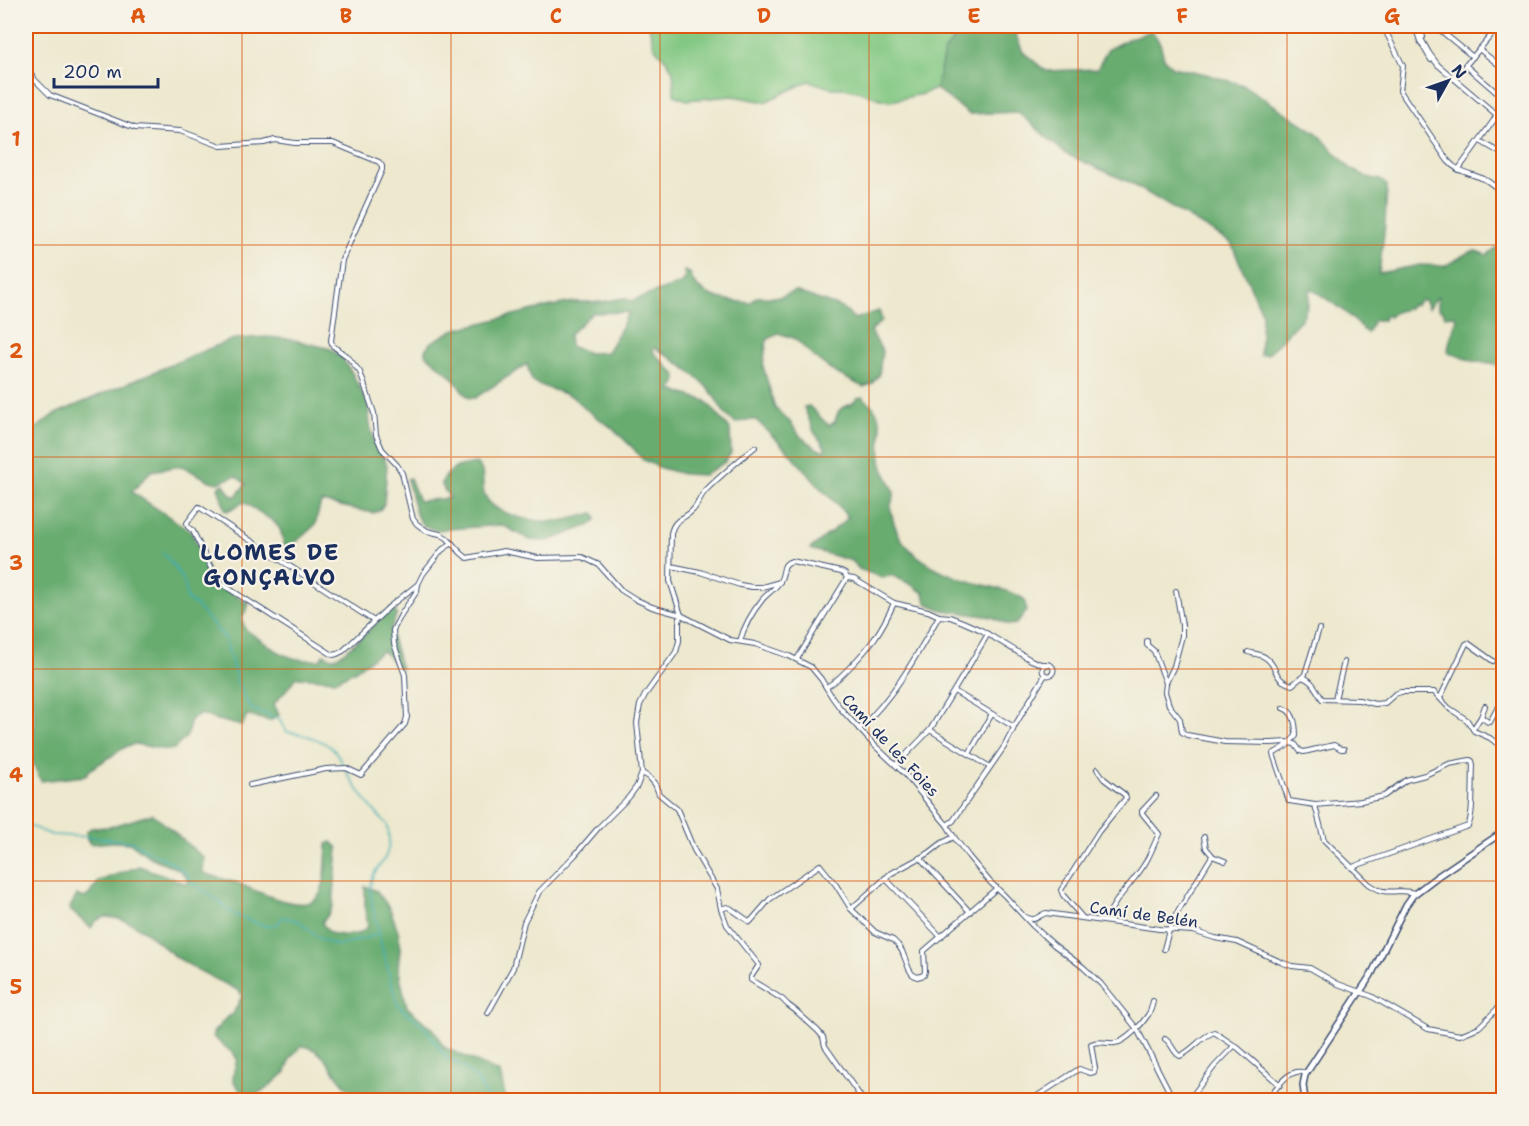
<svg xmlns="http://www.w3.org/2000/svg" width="1529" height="1126" font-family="'Shantell Sans',sans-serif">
	<rect width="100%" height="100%" fill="#f7f3e8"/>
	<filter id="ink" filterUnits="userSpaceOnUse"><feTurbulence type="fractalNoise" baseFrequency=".0167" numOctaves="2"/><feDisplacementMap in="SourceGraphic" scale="12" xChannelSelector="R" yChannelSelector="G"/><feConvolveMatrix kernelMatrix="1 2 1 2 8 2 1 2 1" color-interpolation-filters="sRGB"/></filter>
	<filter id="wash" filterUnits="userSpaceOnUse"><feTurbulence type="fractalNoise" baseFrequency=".008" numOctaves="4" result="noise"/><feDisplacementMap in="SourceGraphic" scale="24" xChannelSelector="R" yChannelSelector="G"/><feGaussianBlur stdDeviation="1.35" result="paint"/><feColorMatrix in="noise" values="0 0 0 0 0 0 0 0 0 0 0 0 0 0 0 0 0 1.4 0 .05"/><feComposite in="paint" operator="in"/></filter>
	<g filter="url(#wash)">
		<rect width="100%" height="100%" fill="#ede8ce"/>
		<path fill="#81c781" stroke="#4e7b70" stroke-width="1.5" d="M649,26H964L944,52L936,89L922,94L891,101L884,100L857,91L844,88H831L809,81L765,102L733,96L687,100L674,95L673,71L667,61L654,47Z"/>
		<g fill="#68ac6f" stroke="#426e66" stroke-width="1.5" fill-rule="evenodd">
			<path d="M964,26H1012L1023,52L1046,71L1097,69L1108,49L1130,38L1152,31L1160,43L1164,58L1172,67L1206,74L1243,85L1317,133L1350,168L1363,176L1380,180L1387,185L1385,225L1379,273L1420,265L1445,266L1469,252L1476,251L1487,255L1497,247L1503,250V368L1492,363L1475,362L1448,352L1449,344L1457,318L1453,315L1445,316L1443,311L1438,309V297L1428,308L1424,300H1420L1415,305H1412C1406,313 1397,307 1389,317L1385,315L1383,320H1374L1367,333L1343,310L1310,288L1308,304L1302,318L1268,354L1260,355L1262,313L1231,243L1129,182L1066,154L1018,112L969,114L936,89L944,52Z"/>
			<path d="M684,271L690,273C695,298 730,301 751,303L756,297H779L795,291L842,308L855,319L879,311L882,320L871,331L882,351L879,375L872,384L863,387L834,372L813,356L794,338L778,333L767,340L763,366L775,408L790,422L801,437L818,449L824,451L825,447L814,432L804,407L809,406L825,422L829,425L835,422C839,405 841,410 853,403C861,397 852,399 862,397C894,419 874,442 883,468C886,477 893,484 894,493C895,499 891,501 891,506C891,518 897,535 905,544C922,564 948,575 972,582C990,587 1008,589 1024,599L1027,611L1016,624L1009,625L992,617L942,610L926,603L924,593L910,584L891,575L883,578L859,569L852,561L810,549L848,518L837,504L822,490L790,453L756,420H747L736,423C722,416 718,398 707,387C691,371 674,359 655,348L653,349L654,353L676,375C678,383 675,385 671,390L706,401L730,429L731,453L725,462L704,475L683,474L661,468L643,460L633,448L612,428L583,407L573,397L537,384L532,380L530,375L527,364L475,398H470L466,395L451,376L425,354V350L430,343L453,330L546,307L574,302H601L624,298L631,301L682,283L685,279ZM629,312L625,318L622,327L607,352L589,353L570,346L569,335L592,313Z"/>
			<path d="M267,337L290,339L331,349L342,358L352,373L368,404L370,425L374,441L387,465L384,504L380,510L373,513L321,502L315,525L286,551L280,529L274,522L244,502L227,511L225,509L218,487L224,484L230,494L235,497L246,484L235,476L218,483L210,481L182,466L151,471L132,492L189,530L193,536L212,579L216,584L249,604L242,618L245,629C271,647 286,663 320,660L324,654C324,654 332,658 333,658C343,658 383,616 392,608L397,614L390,631L401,669C393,666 390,655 382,651L354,671L336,680L297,677L274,704L279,715L270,721L247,715L242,726L213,719L202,714L191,719L187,736L174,749L167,750L135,744L127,746L91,769L85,776L41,781C38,774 33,766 32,758C28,734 43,717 26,693V437L53,415L208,349L234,339Z"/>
			<path d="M476,463C486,470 481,482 484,493C491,516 537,523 558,521C570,520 583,515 594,513L596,518L595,521L590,525L548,541L530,540L502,525L436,530L424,526L419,520L416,514L407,479L410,478L419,501L450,498L444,489L441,483C451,467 457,466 476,463Z"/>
			<path d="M153,814L204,858L203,873C213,876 224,879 234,882C252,888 301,915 317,898C327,887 326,858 327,844L332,842L338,848L333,906L326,918L322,922C324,926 327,931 331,933C337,936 355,935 360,933C362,932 366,928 368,926L365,910V886L377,891L390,909L399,934L400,950L398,967L407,1007L435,1031L444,1047L500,1073L506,1100H365C359,1090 354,1093 346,1086C332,1073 323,1046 301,1046L290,1059L286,1072L266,1089L249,1097H246C230,1079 231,1082 237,1059L234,1054L213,1037V1033L226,1018L233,1014L242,996L239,991C220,981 199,972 181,960C157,945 144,923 114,918C103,916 96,918 91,928L69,909L77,895L83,898L88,896L99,881L139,866L187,884L188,880L180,870L148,856L135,846L130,843L114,842L90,844L87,839L86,832L91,828L109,827Z"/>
		</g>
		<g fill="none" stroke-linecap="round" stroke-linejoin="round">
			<g stroke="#3cadb4" stroke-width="1.5">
				<path d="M162,552L174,566L185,584L187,600L195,605L225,638L237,682L246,701L253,710L280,719L281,723L287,732C302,734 323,739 335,751C341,758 343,768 349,776C360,793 372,811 387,824C390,836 390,851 383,861C378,868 373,873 371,881C368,896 376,919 379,933"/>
				<path d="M26,827H32L52,835L93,837L134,842L144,849L173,863L186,873L192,883L219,901L233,914L265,926L278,924L282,917L299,921L318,938L338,946L379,934L382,948L397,1003L404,1011L417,1020L425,1028L446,1057L458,1063L474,1076L489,1100"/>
			</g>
		</g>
	</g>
	<g filter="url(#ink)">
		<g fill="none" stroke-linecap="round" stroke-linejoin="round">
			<defs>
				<g id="street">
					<path d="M1383,26L1403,66L1400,91L1448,161C1458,173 1471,173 1484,179C1492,183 1498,189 1504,195"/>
					<path d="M1410,26L1419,35L1429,53L1438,65L1504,121"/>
					<path d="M1415,26L1420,41L1431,60"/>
					<path d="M1419,26L1423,37"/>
					<path d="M1435,26L1473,57"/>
					<path d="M1488,26L1504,38"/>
					<path d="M1479,49L1504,69"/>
					<path d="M1465,65L1503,98"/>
					<path d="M26,66L34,79L50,95L135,128L180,131L221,146L264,143L275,140L295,143H333L379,162L382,166V170L342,260L331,341L333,346L348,357L360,372L374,413L376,435L382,449L397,465L402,473L413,519L417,524L427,531L440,534L447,538L461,553L467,558L504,551L538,558L582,557L599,565L621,590L637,600L652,607L681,615L730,640L755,644L789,656L811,667L821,679L832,697L840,708L873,744L905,774L935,811L947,825L954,837L969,857L990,882L1004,895L1032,925L1054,945L1083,967L1101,984L1137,1029L1168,1089L1175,1100"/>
					<path d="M1454,79L1499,26"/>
					<path d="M1480,141L1504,155"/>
					<path d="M1458,170L1494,120L1504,96"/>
					<path d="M671,566L700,572L740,585L752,587H762L780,582"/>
					<path d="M1176,591L1182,625V636L1174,666L1166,683L1165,692L1169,705L1180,719L1182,732L1187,735L1225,742L1271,743L1287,742L1288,745L1273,754L1289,801L1315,805L1361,801L1384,796L1406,780L1425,775L1449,764L1470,760L1472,761L1473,765C1472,779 1474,816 1468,826L1355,866L1352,868"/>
					<path d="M374,621L199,507L187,523L188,527L193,531L217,581L333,655L337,654L343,651L389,607L418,584"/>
					<path d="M740,641C744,627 753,611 762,600C768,592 777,589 781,579C785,571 781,564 792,561L841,572L845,574L847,578L854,579L894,603L928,611L939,616L950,617L963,622L981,630L1031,660L1041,664H1047"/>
					<path d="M1147,641V645L1154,651L1166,683"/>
					<path d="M1248,652C1254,654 1261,654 1266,658C1280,669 1271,678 1292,685L1302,677C1313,680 1316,690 1322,699L1359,700L1375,704L1385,703L1395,694L1401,692H1434L1449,708L1467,720L1474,731L1490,738L1504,749"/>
					<path d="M797,659L847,578"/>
					<circle cx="1048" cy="670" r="5.5"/>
					<path d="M1304,677L1319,629"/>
					<path d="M826,687C835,683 841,676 848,669C870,647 881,632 894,603"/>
					<path d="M954,691L1014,727"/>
					<path d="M1440,698L1466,644L1468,643L1493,661"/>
					<path d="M1335,699L1344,662"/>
					<path d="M1283,708C1294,711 1296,725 1296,736L1290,742"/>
					<path d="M1481,717L1488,722H1490L1497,709L1504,704"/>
					<path d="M859,729C895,696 915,658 939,616"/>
					<path d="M1473,729L1481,717L1485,706"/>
					<path d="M930,730L990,767"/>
					<path d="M1288,743L1295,744L1300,751L1304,752L1334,745L1341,749H1344"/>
					<path d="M969,754L992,714"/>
					<path d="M896,765L930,730L988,634"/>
					<path d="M642,773L649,777L655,784L659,794L677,809L694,850L717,889L721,909L727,925L759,965L751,977V980L782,999L788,1005L796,1011L818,1031L823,1037L825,1046L863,1100"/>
					<path d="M250,785L326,769L346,768L361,775L405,724L407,717L405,675L394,644L393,630L402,613L417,591L418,584L423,574L442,550L452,543"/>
					<path d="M1315,805L1324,840L1369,884C1374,887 1378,890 1383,891C1394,893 1405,889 1414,893"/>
					<path d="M947,825L953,821L1004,747L1013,730L1014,727L1045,675"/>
					<path d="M1204,837L1206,848L1212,855"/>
					<path d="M920,858L970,912"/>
					<path d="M885,878L941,937"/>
					<path d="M721,909L727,907L730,908L750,922L770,899L820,865L836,885L851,909L875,932L893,940L898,945L902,951L909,969L912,974L917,977L924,975L925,971L924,951L997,888"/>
					<path d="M851,909L890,874L929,853L942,843L954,837"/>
					<path d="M1025,917C1037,922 1035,917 1046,913L1159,929L1193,931L1215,938L1237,942L1283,963L1292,966L1310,968L1338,984L1371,996L1428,1029L1460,1035L1479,1027L1504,1002"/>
					<path d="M1082,917L1063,895L1061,890L1099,831L1126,798L1125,795L1104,779L1097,769"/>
					<path d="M1106,920C1114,899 1132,884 1144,865C1150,856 1154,844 1159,834L1142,813V811L1156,796"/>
					<path d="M1164,949L1171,923L1212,856L1225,861"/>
					<path d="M488,1013L513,968L524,922L539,892L575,855L599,827L629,797L637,786L642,773L637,723L640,705L645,695L676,652L679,641V622L681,615L670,581L671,533C675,517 684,520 693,510C698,505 700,496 706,490C721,475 738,461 755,447"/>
					<path d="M1165,1039C1172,1043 1173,1053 1180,1056C1193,1050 1202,1036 1214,1032L1238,1048L1280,1085"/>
					<path d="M1031,1100L1079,1069L1090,1073L1094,1072L1095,1068L1091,1044C1099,1040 1107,1044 1115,1043C1126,1042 1142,1024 1148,1015C1151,1011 1152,1006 1153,1001"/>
					<path d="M1189,1100L1214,1067L1234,1046"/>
					<path d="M1267,1100C1276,1089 1289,1066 1306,1073"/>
				</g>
				<path id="secondary" d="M1305,1100L1303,1085L1305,1075L1371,975L1406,905L1413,895L1438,876L1504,831"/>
			</defs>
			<use href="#street" stroke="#3a4b6f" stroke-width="6"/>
			<use href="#secondary" stroke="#3a4b6f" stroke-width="8"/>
			<use href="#street" stroke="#fff" stroke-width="4"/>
			<use href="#secondary" stroke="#fff" stroke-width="5"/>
		</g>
	</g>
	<path fill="none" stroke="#de5710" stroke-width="1.5" stroke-opacity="0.55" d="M242,26V1100M451,26V1100M660,26V1100M869,26V1100M1078,26V1100M1287,26V1100M26,245H1504M26,457H1504M26,669H1504M26,881H1504"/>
	<g text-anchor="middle" stroke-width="4.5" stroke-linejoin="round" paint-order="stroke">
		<g font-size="16" fill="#1b2f5e" stroke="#f7f3e8">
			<text transform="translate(891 745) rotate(47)" y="6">Camí de les Foies</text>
			<text transform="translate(1144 914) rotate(8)" y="6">Camí de Belén</text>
		</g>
		<g font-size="22" font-weight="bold" letter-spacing="1.5" fill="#1b2f5e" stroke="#f7f3e8">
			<text x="270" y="560">LLOMES DE<tspan x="270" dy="25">GONÇALVO</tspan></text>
		</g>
	</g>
	<rect width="1529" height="1126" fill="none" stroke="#f7f3e8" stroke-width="66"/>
	<g transform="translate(1448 81) rotate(50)" stroke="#f7f3e8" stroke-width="4.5" paint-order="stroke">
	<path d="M0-4.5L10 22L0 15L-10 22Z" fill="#1b2f5e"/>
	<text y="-9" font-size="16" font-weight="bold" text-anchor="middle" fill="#1b2f5e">N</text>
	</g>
	<path d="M54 78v9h104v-9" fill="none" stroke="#1b2f5e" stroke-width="3"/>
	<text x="63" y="78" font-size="18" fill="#1b2f5e" stroke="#f7f3e8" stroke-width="4.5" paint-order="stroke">200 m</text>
	<rect x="33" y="33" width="1463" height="1060" fill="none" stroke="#de5710" stroke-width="2"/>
	<g font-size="20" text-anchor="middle" font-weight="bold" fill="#de5710">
		<text x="138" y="23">A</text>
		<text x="346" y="23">B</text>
		<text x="556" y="23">C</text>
		<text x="764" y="23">D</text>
		<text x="974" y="23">E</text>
		<text x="1182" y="23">F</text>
		<text x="1392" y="23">G</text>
		<text x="16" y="146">1</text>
		<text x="16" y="358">2</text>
		<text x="16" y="570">3</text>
		<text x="16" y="782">4</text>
		<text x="16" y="994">5</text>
	</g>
</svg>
